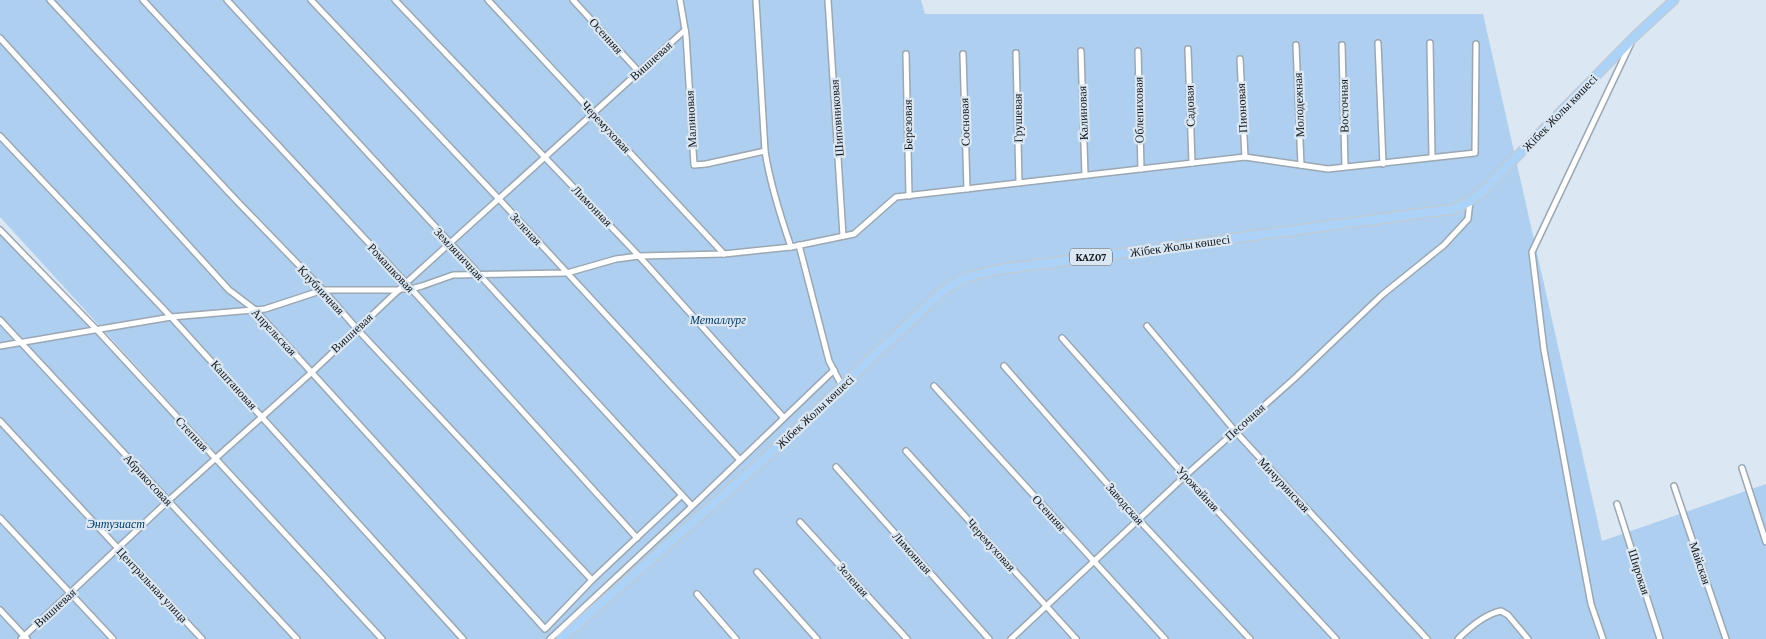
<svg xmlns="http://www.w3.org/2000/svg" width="1766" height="639" font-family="'Crimson Pro',serif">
	<rect width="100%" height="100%" fill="#dbe7f3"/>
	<g fill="#aecfef">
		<path d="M0,0H921L925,14H1483L1602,541L1766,484V639H386L0,217Z"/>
		<path d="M0,227L379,639H0Z"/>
	</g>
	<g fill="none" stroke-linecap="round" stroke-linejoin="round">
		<defs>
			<g id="street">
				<path d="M50,0L234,198L323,290L357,329L592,580"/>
				<path d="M143,0L406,283L637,538"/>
				<path d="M227,0L692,506"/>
				<path d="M311,0L499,199L740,460"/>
				<path d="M395,0L639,256L784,418"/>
				<path d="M488,0L724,254"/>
				<path d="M573,0L639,72"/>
				<path d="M680,0L686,35L694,165L706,164L765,151"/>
				<path d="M756,0L765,151C770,184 780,215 791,247"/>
				<path d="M828,0L843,236"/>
				<path d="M0,38L229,290L254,309L545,629L592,580L682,495"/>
				<path d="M1378,43L1383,164"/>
				<path d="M1430,43L1432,157"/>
				<path d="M1296,45L1301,165"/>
				<path d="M1342,45L1345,166"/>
				<path d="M1188,49L1192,163"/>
				<path d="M1081,51L1085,175"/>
				<path d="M1138,51L1141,169"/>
				<path d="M1016,53L1019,183"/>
				<path d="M906,54L909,196"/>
				<path d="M963,54L967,189"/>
				<path d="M1240,59L1245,157"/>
				<path d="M0,136L171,317L463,639"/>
				<path d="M0,230L97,330L382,639"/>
				<path d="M799,245L829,361L842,386"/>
				<path d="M401,289H411L422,286L453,275L567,273L616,259L639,256L724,254L791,247L854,234L896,197L1245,157L1328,169L1475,153L1476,44"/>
				<path d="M0,320L297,639"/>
				<path d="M1147,326L1235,431L1427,639"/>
				<path d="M1062,338L1185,476L1336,639"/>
				<path d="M0,346L171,317L265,309L323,290H399"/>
				<path d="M1004,366L1139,520L1250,639"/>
				<path d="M934,386L1165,639"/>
				<path d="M0,421L202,639"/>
				<path d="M906,451L1076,639"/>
				<path d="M836,467L989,639"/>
				<path d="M1742,468L1766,542"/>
				<path d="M1674,486L1726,639"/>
				<path d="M1617,504L1660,639"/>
				<path d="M0,518L113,639"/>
				<path d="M800,522L907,639"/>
				<path d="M757,572L817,639"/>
				<path d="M697,594L736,639"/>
				<path d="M0,610L27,639"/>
				<path d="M21,639L168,501L311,373L406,283L685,30"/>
				<path d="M550,639L685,513L834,370"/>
				<path d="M1011,639L1185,476L1295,378L1382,295L1444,245L1468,219L1470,201"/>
				<path d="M1458,639C1469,628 1485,614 1501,611L1508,615L1528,639"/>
				<path d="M1603,639L1591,604L1572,503L1544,350L1532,252L1631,43"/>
			</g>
			<path id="highway" d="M561,639L764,459L945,289L967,277L996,270L1454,209L1470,201L1483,191L1635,36L1674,0"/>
		</defs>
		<use href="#street" stroke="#9ba7b2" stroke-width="8"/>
		<use href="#highway" stroke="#c6c8c9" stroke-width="11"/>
		<use href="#street" stroke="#fff" stroke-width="5"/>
		<use href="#highway" stroke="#acd2f7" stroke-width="9"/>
	</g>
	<g text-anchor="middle" stroke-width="4.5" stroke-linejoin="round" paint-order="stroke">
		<rect fill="#dbe7f3" stroke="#4f565c" stroke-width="1" x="1070" y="248.5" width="42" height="17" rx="4"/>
		<g font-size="11" font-weight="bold" fill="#13181c">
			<text x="1091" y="261">KAZ07</text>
		</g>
		<g font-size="12" fill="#13181c" stroke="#dbe7f3">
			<text transform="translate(606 36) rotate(48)" y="4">Осенняя</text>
			<text transform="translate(651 61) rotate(-42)" y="4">Вишневая</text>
			<text transform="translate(1299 105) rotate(-92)" y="4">Молодежная</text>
			<text transform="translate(1190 106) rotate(-92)" y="4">Садовая</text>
			<text transform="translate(1344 106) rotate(-91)" y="4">Восточная</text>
			<text transform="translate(1242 108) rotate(-93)" y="4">Пионовая</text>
			<text transform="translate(1139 110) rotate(-91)" y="4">Облепиховая</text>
			<text transform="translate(1083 113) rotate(-92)" y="4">Калиновая</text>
			<text transform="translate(1560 113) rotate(-46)" y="4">Жібек Жолы көшесі</text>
			<text transform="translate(837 118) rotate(-94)" y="4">Шиповниковая</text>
			<text transform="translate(1018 118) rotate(-91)" y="4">Грушевая</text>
			<text transform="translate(691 119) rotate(-93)" y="4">Малиновая</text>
			<text transform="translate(965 122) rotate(-92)" y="4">Сосновая</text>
			<text transform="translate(908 125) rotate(-91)" y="4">Березовая</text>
			<text transform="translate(606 127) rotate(47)" y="4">Черемуховая</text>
			<text transform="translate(592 206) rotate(46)" y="4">Лимонная</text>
			<text transform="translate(526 229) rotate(47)" y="4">Зеленая</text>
			<text transform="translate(1180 246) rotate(-8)" y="4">Жібек Жолы көшесі</text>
			<text transform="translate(459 254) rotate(47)" y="4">Земляничная</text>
			<text transform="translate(391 268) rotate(47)" y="4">Ромашковая</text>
			<text transform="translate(321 290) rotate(47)" y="4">Клубничная</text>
			<text transform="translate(274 332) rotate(47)" y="4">Апрельская</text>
			<text transform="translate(352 333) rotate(-43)" y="4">Вишневая</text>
			<text transform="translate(234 385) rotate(48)" y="4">Каштановая</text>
			<text transform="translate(815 412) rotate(-43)" y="4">Жібек Жолы көшесі</text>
			<text transform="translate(1245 422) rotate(-42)" y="4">Песочная</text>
			<text transform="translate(192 434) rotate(47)" y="4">Степная</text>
			<text transform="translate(148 480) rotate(47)" y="4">Абрикосовая</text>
			<text transform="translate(1284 485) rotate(47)" y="4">Мичуринская</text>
			<text transform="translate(1198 489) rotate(47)" y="4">Урожайная</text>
			<text transform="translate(1125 504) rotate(49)" y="4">Заводская</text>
			<text transform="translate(1049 513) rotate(48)" y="4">Осенняя</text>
			<text transform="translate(991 545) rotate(48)" y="4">Черемуховая</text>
			<text transform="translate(912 553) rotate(48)" y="4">Лимонная</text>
			<text transform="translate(1700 563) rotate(71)" y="4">Майская</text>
			<text transform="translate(1639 572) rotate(72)" y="4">Широкая</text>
			<text transform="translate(853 580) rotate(48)" y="4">Зеленая</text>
			<text transform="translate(152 585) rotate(47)" y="4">Центральная улица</text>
			<text transform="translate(55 608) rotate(-42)" y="4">Вишневая</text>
		</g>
		<g font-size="12" font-style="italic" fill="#053d66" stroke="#dbe7f3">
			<text x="718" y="324">Металлург</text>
			<text x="116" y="528">Энтузиаст</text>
		</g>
	</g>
</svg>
